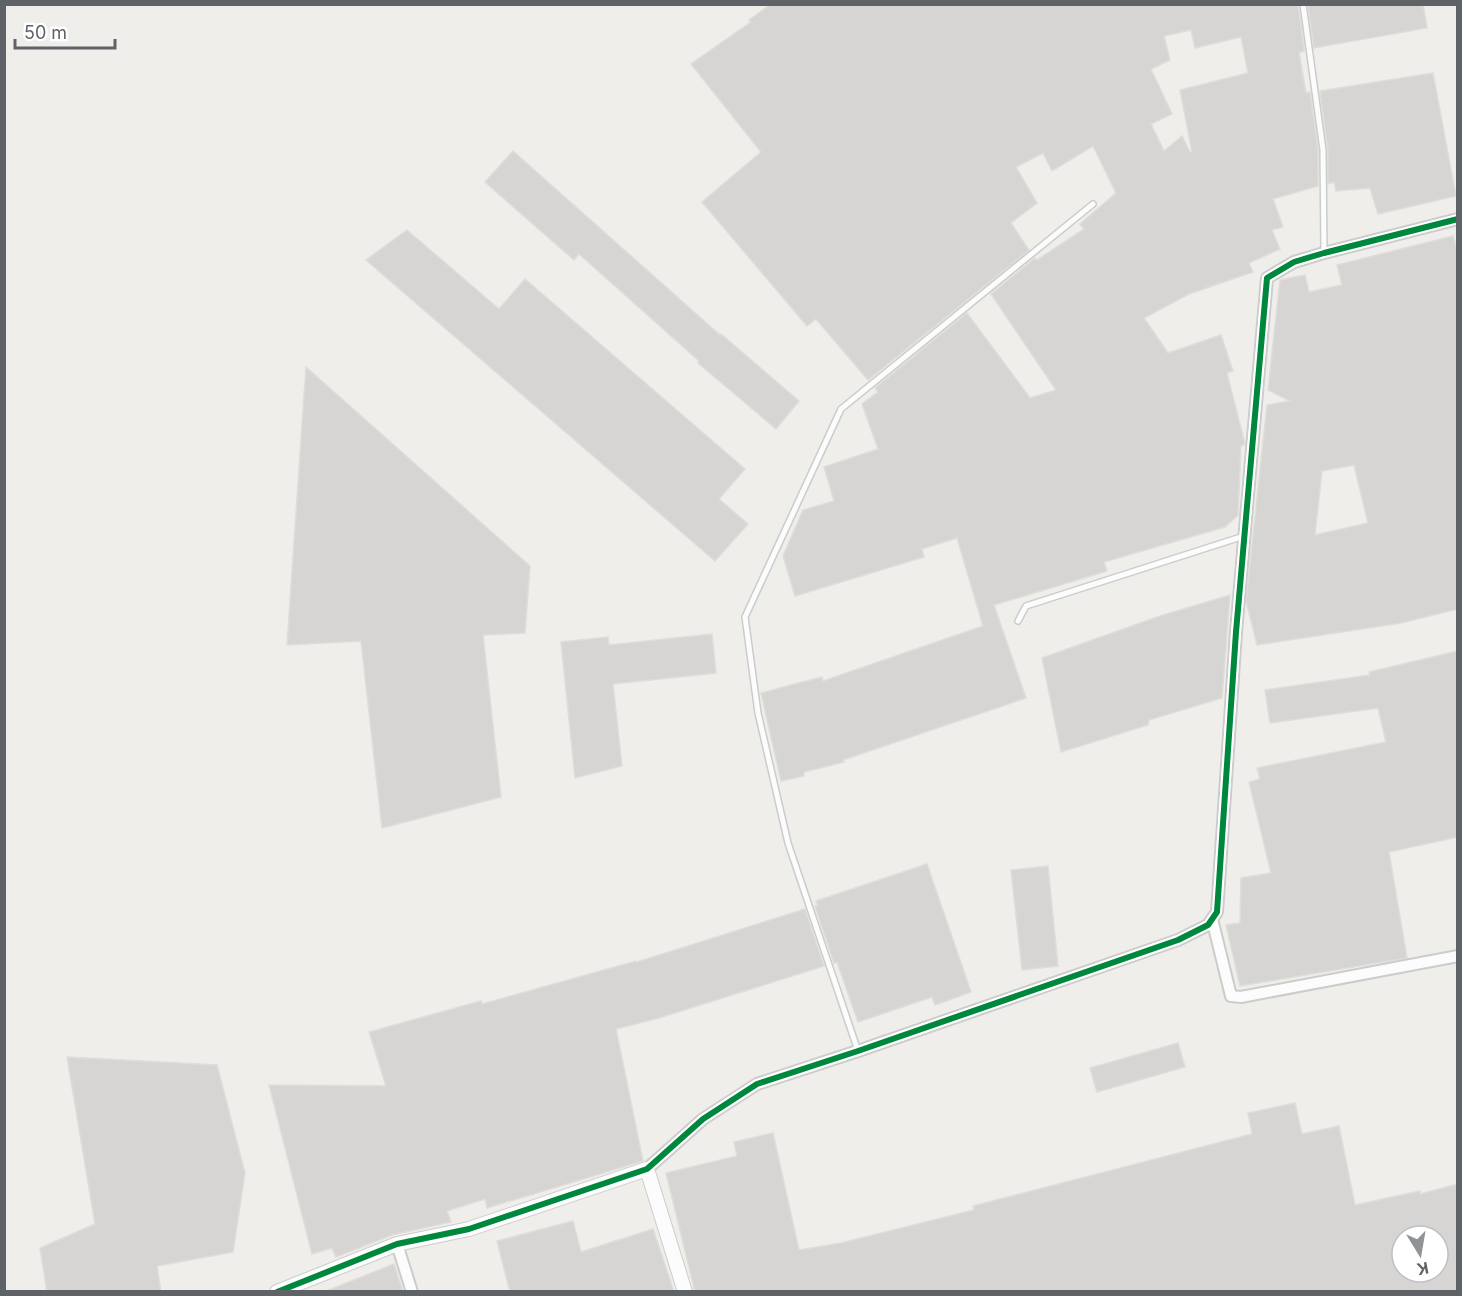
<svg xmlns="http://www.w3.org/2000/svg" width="1462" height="1296" font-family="Inter,sans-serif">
	<rect width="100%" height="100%" fill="#efeeea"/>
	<g fill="#d6d5d3" stroke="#deddd9" stroke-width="1.5" fill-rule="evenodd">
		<path d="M771,4H1298L1304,49V51L1299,53L1306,93L1310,92L1318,150V186L1273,199L1283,227L1272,230L1280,249L1249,263L1253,272L1189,294L1144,318L1168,353L1221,335L1233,371L1227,373L1245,444L1241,446L1238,515L1225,527L1104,562L1107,571L994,605L1026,698L843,760L844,762L804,772V776L781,781L761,693L822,677L823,681L983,626L957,538L922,549L924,557L795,596L783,556L803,510L834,501L824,467L878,449L862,404L878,392L875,388L967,313L1030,398L1056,390L991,294L1035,258L1037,260L1084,229L1080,224L1116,193L1093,146L1052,171L1043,153L1016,167L1037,203L1011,223L1029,250L868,380L816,319L807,326L702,202L761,152L691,64L751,22L749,20ZM1191,30L1195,48L1241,37L1248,73L1180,90L1192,152H1190L1182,136L1164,151L1151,124L1172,114L1151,69L1170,60L1164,36Z"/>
		<path d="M1308,4H1423L1427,28L1314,48Z"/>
		<path d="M1433,73L1456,196L1378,214L1370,188L1336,191L1334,182L1328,184V150L1320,91Z"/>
		<path d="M513,151L720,335L721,334L799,401L776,429L698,363L699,361L579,254L574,260L485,182Z"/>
		<path d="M407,230L499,309L525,279L745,469L719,499L748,524L715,561L366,260Z"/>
		<path d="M1453,236L1458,254V609L1401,623L1257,645L1246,601L1267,405L1290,401L1268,390L1280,280L1305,275L1309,292L1342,285L1337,265ZM1354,465L1368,523L1315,535L1322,471Z"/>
		<path d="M306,367L530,566L525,633L483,635L501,797L382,828L361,641L287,645Z"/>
		<path d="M1230,595L1222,698L1149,720L1148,725L1061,752L1042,658L1157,617Z"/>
		<path d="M712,634L716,673L613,684L622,766L575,778L561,642L608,637L609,645Z"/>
		<path d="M1458,651V837L1389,852L1407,958L1240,986L1226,925L1240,923L1241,878L1271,873L1249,782L1260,779L1257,768L1386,742L1378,708L1270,723L1265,690L1370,675L1369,672Z"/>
		<path d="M927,864L971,992L935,1005L932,997L858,1022L837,962L834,963L815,906L818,905L816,901Z"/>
		<path d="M1048,866L1058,966L1022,970L1011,870Z"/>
		<path d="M805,909L824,966L659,1018L616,1029L643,1161L487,1208L485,1199L447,1211L451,1222L392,1235L336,1257L332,1248L312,1254L269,1085L386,1086L369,1032L481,1001L482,1004L636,961L637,962Z"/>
		<path d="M1178,1043L1185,1067L1097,1092L1090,1068Z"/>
		<path d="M67,1057L217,1065L245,1173L233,1252L157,1266L161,1292H47L40,1248L95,1224Z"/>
		<path d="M1295,1103L1302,1134L1339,1126L1355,1205L1420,1191V1194L1458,1184V1292H695L666,1173L737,1156L734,1142L773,1133L799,1250L841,1243L974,1210L973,1206L1252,1134L1248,1113ZM1402,1236H1438V1272H1402Z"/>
		<path d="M573,1221L581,1252L653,1229L674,1292H510L497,1241Z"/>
		<path d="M394,1264L403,1292H326V1291Z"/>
	</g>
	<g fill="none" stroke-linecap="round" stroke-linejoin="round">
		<defs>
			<g id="service">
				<path d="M1303,4L1323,150L1324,253"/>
				<path d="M1018,621L1026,606L1244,536"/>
				<path d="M858,1051L788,843L758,713L745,617L841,409L1093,204"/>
			</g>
			<g id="minor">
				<path d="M1212,919L1231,996L1241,997L1458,956"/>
				<path d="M647,1169L703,1119L757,1084L858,1051L1178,940L1208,925L1217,912L1236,632L1267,278L1294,262L1324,253L1458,219"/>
				<path d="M397,1244L412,1292"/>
			</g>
			<path id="tertiary" d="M277,1292L397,1244L469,1229L647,1169L685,1292"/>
		</defs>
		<use href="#service" stroke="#cbcccc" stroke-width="8"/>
		<use href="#minor" stroke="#cbcccc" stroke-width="14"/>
		<use href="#tertiary" stroke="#cbcccc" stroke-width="16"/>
		<use href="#service" stroke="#fdfcfc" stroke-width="5"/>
		<use href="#minor" stroke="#fdfcfc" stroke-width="10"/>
		<use href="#tertiary" stroke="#fdfcfc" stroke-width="14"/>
		<defs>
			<path id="cycleway" d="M277,1292L397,1244L469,1229L647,1169L703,1119L757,1084L858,1051L1178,940L1208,925L1217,912L1236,632L1267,278L1294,262L1324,253L1458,219"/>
		</defs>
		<use href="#cycleway" stroke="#fff" stroke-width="10"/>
		<use href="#cycleway" stroke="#00873e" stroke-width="6"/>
	</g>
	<rect width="1462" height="1296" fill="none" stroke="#5f6368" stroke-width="12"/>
	<g transform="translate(1420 1254) rotate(169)"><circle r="28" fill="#ffffff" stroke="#bfc1c3" stroke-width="1.5"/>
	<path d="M0-4.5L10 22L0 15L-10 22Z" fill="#919496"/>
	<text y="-9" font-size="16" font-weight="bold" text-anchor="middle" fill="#5f6368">K</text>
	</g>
	<path d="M15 39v9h100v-9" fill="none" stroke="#5f6368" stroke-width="3"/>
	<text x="24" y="39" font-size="18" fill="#5f6368" stroke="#ffffff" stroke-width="4.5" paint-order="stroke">50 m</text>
</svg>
